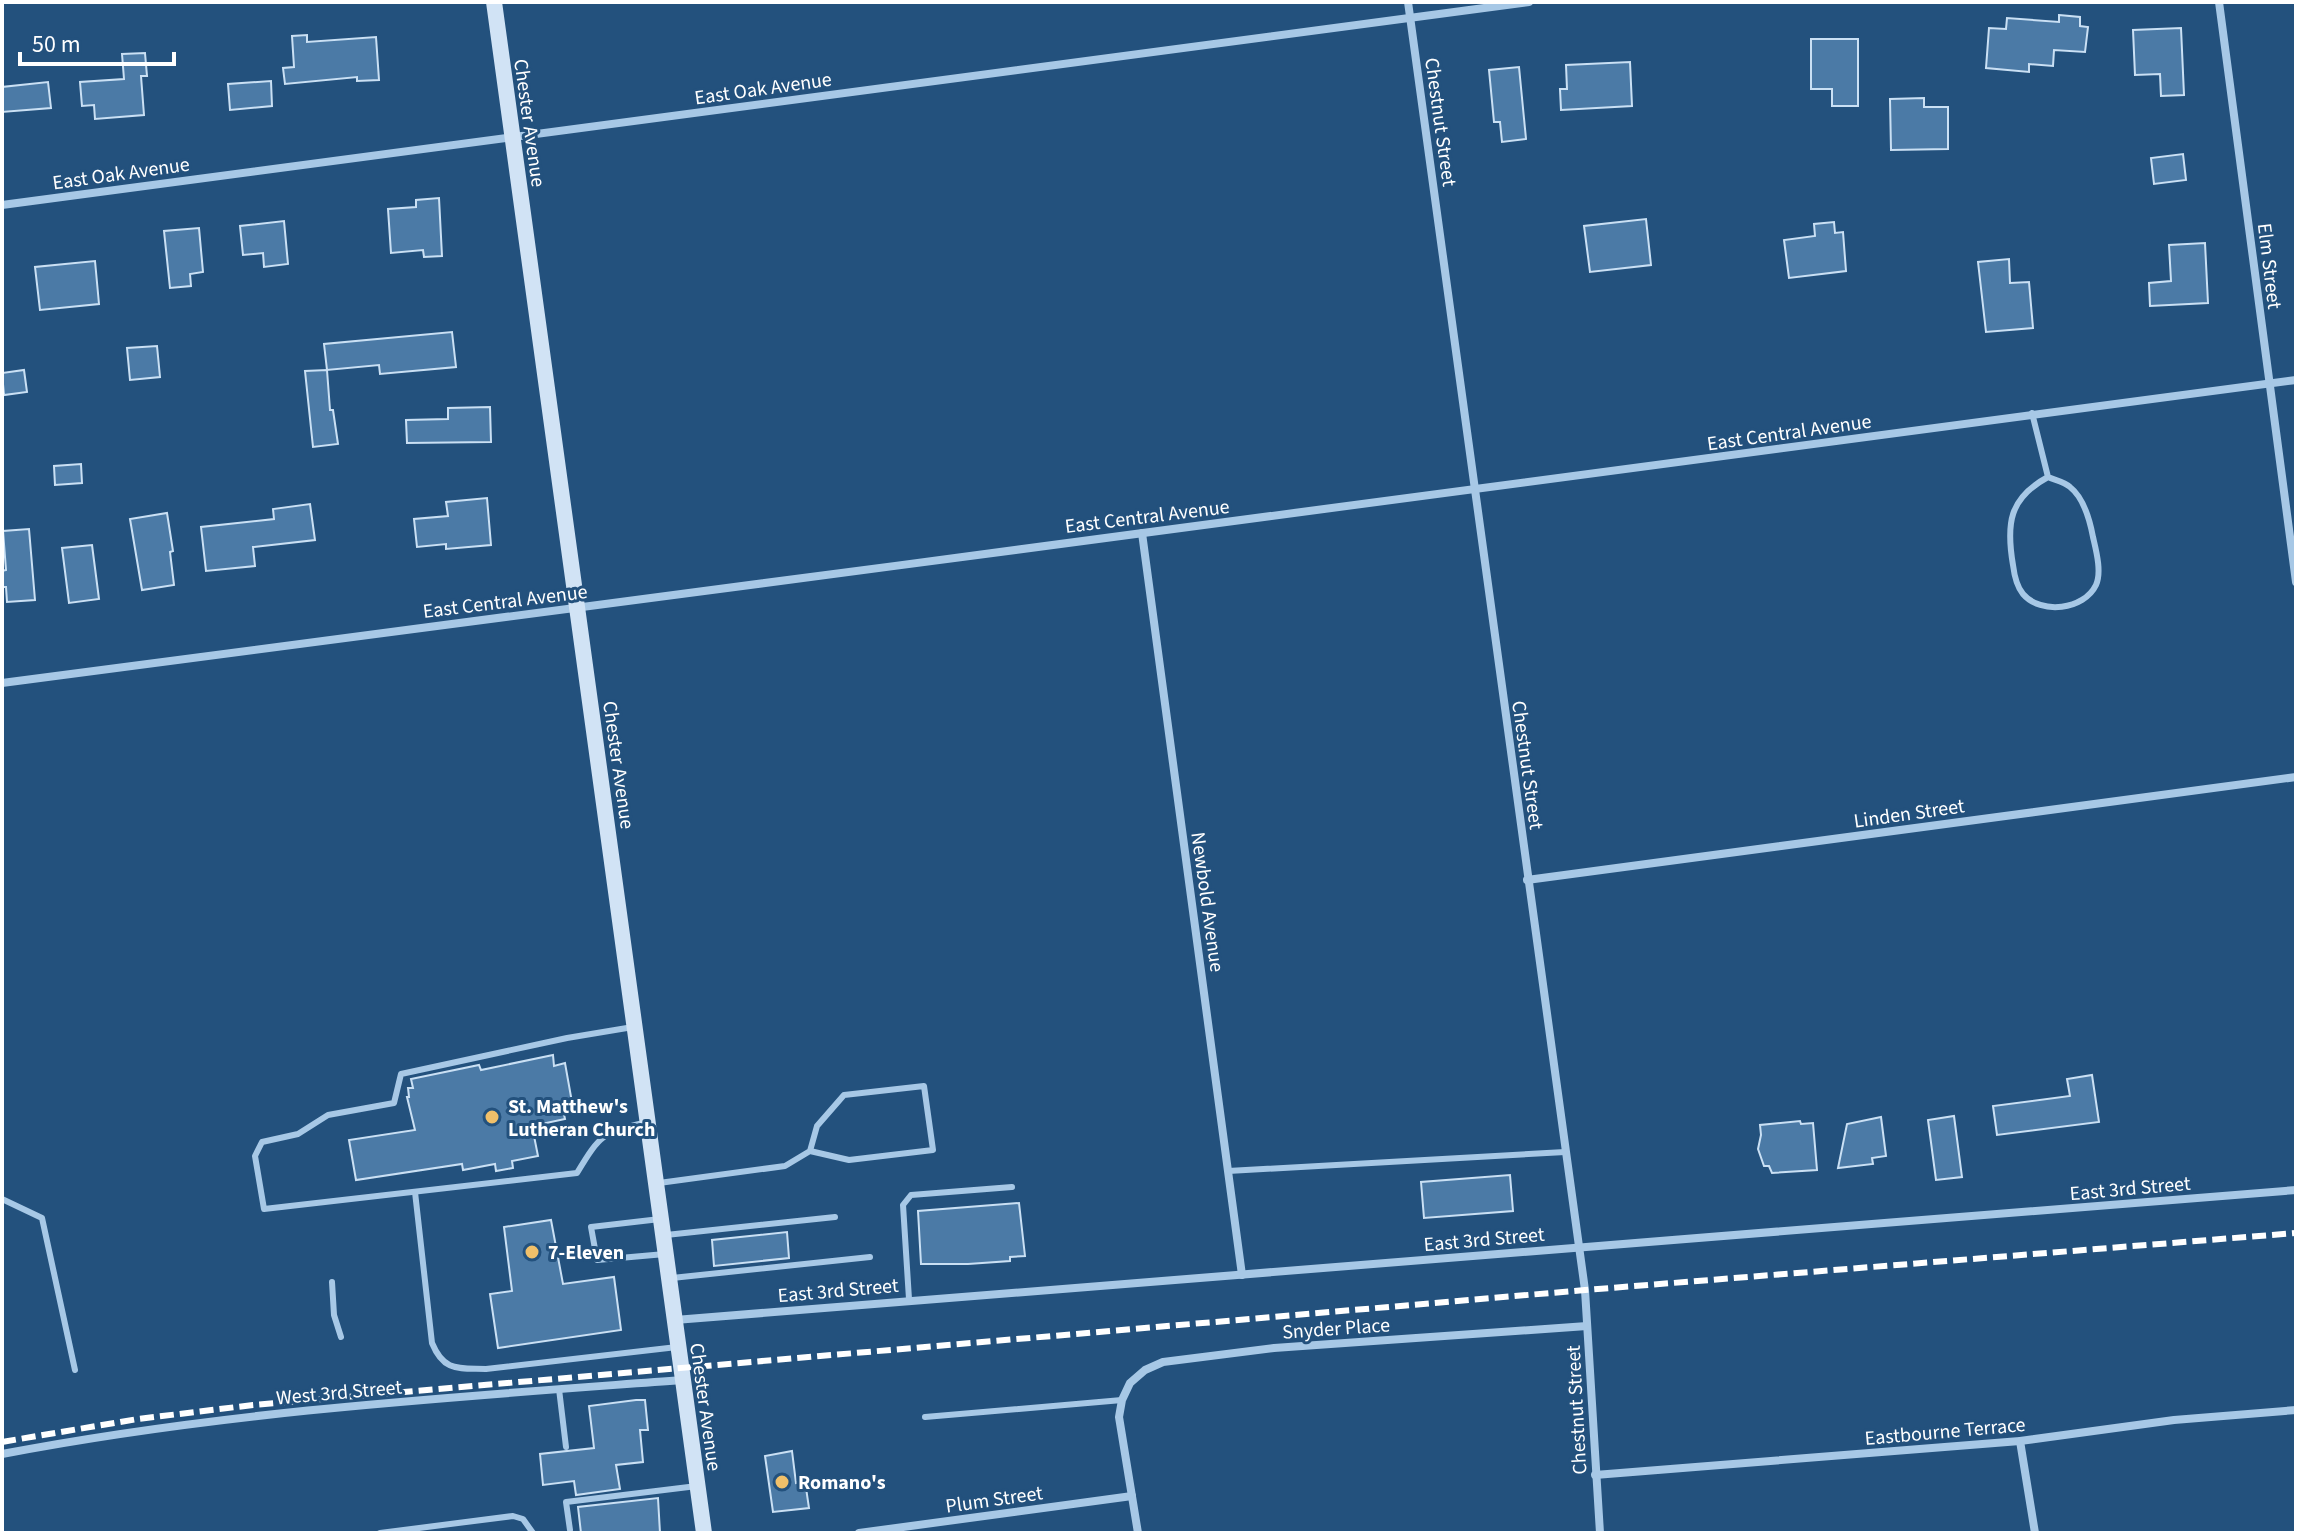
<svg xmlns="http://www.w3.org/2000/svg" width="2298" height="1535" font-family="'Source Sans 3',sans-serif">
	<rect width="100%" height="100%" fill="#23517d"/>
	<g fill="#4b7aa6" stroke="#cae0f4" stroke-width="2">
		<path d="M2059,15L2080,17V26L2088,27L2085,52L2054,50L2053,66L2029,64V72L1986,68L1989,28L2006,29L2007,18L2059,22Z"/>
		<path d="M2181,28L2184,95L2161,96L2160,74L2135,75L2133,30Z"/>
		<path d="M307,35V42L376,37L379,80L357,81V77L285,84L283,68L294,67L292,36Z"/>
		<path d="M1811,39H1858V106H1832V89H1811Z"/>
		<path d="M145,53L147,76H141L144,115L95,119L94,105L82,106L80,82L124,79L122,54Z"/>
		<path d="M1630,62L1632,106L1561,110L1560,89H1567L1566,65Z"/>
		<path d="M1519,67L1526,139L1502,142L1500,122H1494L1489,70Z"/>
		<path d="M271,81L272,106L230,110L228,84Z"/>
		<path d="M48,82L51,108L2,112V87Z"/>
		<path d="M1924,98V107H1948V149L1891,150L1890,99Z"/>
		<path d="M2183,154L2186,180L2154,184L2151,158Z"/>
		<path d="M439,198L442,256L424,257L423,250L391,253L388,209L416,207V200Z"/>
		<path d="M1646,219L1651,265L1590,272L1584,226Z"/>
		<path d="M284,221L288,264L264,267L263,253L243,255L240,226Z"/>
		<path d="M1834,222L1835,233L1843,232L1846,271L1789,278L1784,240L1815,236L1814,224Z"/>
		<path d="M199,228L203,272L190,274L191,286L170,288L164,231Z"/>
		<path d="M2205,243L2208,303L2150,306L2149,283L2171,281L2169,245Z"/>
		<path d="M2009,259L2010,283L2029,282L2033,328L1986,332L1978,262Z"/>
		<path d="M95,261L99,304L40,310L35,267Z"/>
		<path d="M452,332L456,367L380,374L379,365L327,370L324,344Z"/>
		<path d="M157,346L160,377L130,380L127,348Z"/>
		<path d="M24,370L27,392L4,395L2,373Z"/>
		<path d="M327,370L330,410H333L338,444L313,447L305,371Z"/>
		<path d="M490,407L491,442L407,443L406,420L448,419V408Z"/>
		<path d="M81,464L82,483L55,485L54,466Z"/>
		<path d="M487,498L491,545L446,549V544L417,547L414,519L448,516L446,502Z"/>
		<path d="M310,504L315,540L253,547L255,566L206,571L201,527L274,519L273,509Z"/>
		<path d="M167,513L173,551L170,552L174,585L142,590L130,519Z"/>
		<path d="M29,529L35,600L7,602L6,587H2V571L6,570L3,531Z"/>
		<path d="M92,545L99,599L69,603L62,548Z"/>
		<path d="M553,1055L554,1066L565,1063L573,1108L563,1110L565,1119L532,1126L538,1156L512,1161L513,1168L496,1171L495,1164L463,1170L462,1164L356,1180L349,1140L415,1130L407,1097H409L408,1088H413L411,1079L479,1065L481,1070Z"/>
		<path d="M2092,1075L2099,1122L1997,1135L1993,1106L2070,1096L2067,1079Z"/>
		<path d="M1954,1116L1962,1177L1936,1180L1928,1120Z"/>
		<path d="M1881,1117L1886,1156L1872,1158L1873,1164L1838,1168L1847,1124Z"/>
		<path d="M1800,1121L1801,1124L1813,1123L1817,1170L1772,1173L1769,1166H1764L1758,1149L1761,1135L1760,1125Z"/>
		<path d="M1510,1175L1513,1211L1424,1218L1421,1182Z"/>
		<path d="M1019,1203L1025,1256L1010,1257V1261L968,1264H921L918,1211Z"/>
		<path d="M551,1220L563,1284L614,1277L621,1330L498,1348L490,1294L512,1291L504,1227Z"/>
		<path d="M787,1232L789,1258L714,1266L712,1240Z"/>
		<path d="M636,1400H645L648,1430H640L643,1462L616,1465L620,1489L576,1495L574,1481L543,1485L540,1454L594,1448L589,1406Z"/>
		<path d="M792,1451L796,1483L805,1481L809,1508L773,1512L765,1456Z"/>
		<path d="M658,1498L660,1533H581L578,1507Z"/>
	</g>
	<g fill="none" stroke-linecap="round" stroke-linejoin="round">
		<g stroke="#a7c8e6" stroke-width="6">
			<path d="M2032,413L2048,477C2009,498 2006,524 2013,565C2014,573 2017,587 2023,594C2041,615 2084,610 2096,585C2102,572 2096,550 2093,537C2090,521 2084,498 2070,487C2065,482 2055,480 2048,477"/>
			<path d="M633,1027L567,1038L401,1074L394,1103L328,1115L298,1134L262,1142L255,1156L264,1209L577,1173C601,1133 603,1133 647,1122"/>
			<path d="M1228,1171L1565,1152"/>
			<path d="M659,1183L785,1166L810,1151L817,1126L844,1095L924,1086L933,1150L849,1160L810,1151"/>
			<path d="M415,1192L432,1343C444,1372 458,1368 486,1369L677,1347"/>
			<path d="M2,1199L42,1218L75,1370"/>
			<path d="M660,1219L591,1227L597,1260L665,1254"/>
			<path d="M666,1235L835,1217"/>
			<path d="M672,1278L870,1257"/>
			<path d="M332,1282L334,1315L341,1337"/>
			<path d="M909,1299L903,1205L911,1195L1012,1187"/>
			<path d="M559,1389L566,1447"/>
			<path d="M925,1417L1122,1400"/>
			<path d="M570,1530L566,1502L697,1486"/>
			<path d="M380,1533L513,1516L523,1519L533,1533"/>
		</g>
		<g stroke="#a7c8e6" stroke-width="8">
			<path d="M1408,2L1585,1290L1600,1533"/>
			<path d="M2219,2L2296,582"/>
			<path d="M2,205L1529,2"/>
			<path d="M1142,533L1242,1275"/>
			<path d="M2,683C767,584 1531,481 2296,380"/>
			<path d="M1527,880L2296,777"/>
			<path d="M675,1320L2296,1190"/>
			<path d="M2020,1441L2035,1533"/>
			<path d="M2,1454C226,1411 455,1397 682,1380"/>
			<path d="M1595,1475L2020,1441L2174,1420L2296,1410"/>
			<path d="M859,1533L1132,1496"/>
			<path d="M1138,1533L1119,1417L1122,1400L1130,1383L1145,1370L1163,1362L1274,1348L1587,1326"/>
		</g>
		<path stroke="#d1e3f5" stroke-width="16" d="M494,2L704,1533"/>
		<path stroke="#fff" stroke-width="6" stroke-dasharray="14 6" stroke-linecap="butt" d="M2,1442L138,1419L253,1405L1585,1290L2296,1233"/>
	</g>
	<g fill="#f0c06a" stroke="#23517d" stroke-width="3">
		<circle cx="492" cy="1117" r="8"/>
		<circle cx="532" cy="1252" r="8"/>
		<circle cx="782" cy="1482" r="8"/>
	</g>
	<g text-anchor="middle" stroke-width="6" stroke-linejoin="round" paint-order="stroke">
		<g font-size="20" fill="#fff" stroke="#23517d">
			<text transform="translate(763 88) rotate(-8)" y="7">East Oak Avenue</text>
			<text transform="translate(1441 122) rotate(82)" y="7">Chestnut Street</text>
			<text transform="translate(530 123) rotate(82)" y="7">Chester Avenue</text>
			<text transform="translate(121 173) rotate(-8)" y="7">East Oak Avenue</text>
			<text transform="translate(2270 266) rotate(83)" y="7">Elm Street</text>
			<text transform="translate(1789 432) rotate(-8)" y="7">East Central Avenue</text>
			<text transform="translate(1147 516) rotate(-7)" y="7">East Central Avenue</text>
			<text transform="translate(505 601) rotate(-7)" y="7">East Central Avenue</text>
			<text transform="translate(619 765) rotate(82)" y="7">Chester Avenue</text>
			<text transform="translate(1528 765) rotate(82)" y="7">Chestnut Street</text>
			<text transform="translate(1909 813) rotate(-8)" y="7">Linden Street</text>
			<text transform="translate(1208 902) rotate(82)" y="7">Newbold Avenue</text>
			<text transform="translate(2130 1188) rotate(-5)" y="7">East 3rd Street</text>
			<text transform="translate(1484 1239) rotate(-5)" y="7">East 3rd Street</text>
			<text transform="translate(838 1290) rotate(-5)" y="7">East 3rd Street</text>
			<text transform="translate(1336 1328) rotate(-4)" y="7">Snyder Place</text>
			<text transform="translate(339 1392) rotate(-5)" y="7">West 3rd Street</text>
			<text transform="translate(706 1407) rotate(82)" y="7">Chester Avenue</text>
			<text transform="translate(1576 1410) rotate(-93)" y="7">Chestnut Street</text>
			<text transform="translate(1945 1431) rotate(-5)" y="7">Eastbourne Terrace</text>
			<text transform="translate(994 1499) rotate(-8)" y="7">Plum Street</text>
		</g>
		<g font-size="20" font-weight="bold" fill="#fff" stroke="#23517d" text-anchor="start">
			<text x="508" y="1113">St. Matthew's<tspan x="508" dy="23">Lutheran Church</tspan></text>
			<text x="548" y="1259">7-Eleven</text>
			<text x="798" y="1489">Romano's</text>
		</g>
	</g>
	<rect width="2298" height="1535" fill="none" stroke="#ffffff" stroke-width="8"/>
	<path d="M20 52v12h154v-12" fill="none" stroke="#ffffff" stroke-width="4"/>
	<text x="32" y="52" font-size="24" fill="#ffffff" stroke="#23517d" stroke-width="6" paint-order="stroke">50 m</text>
</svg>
